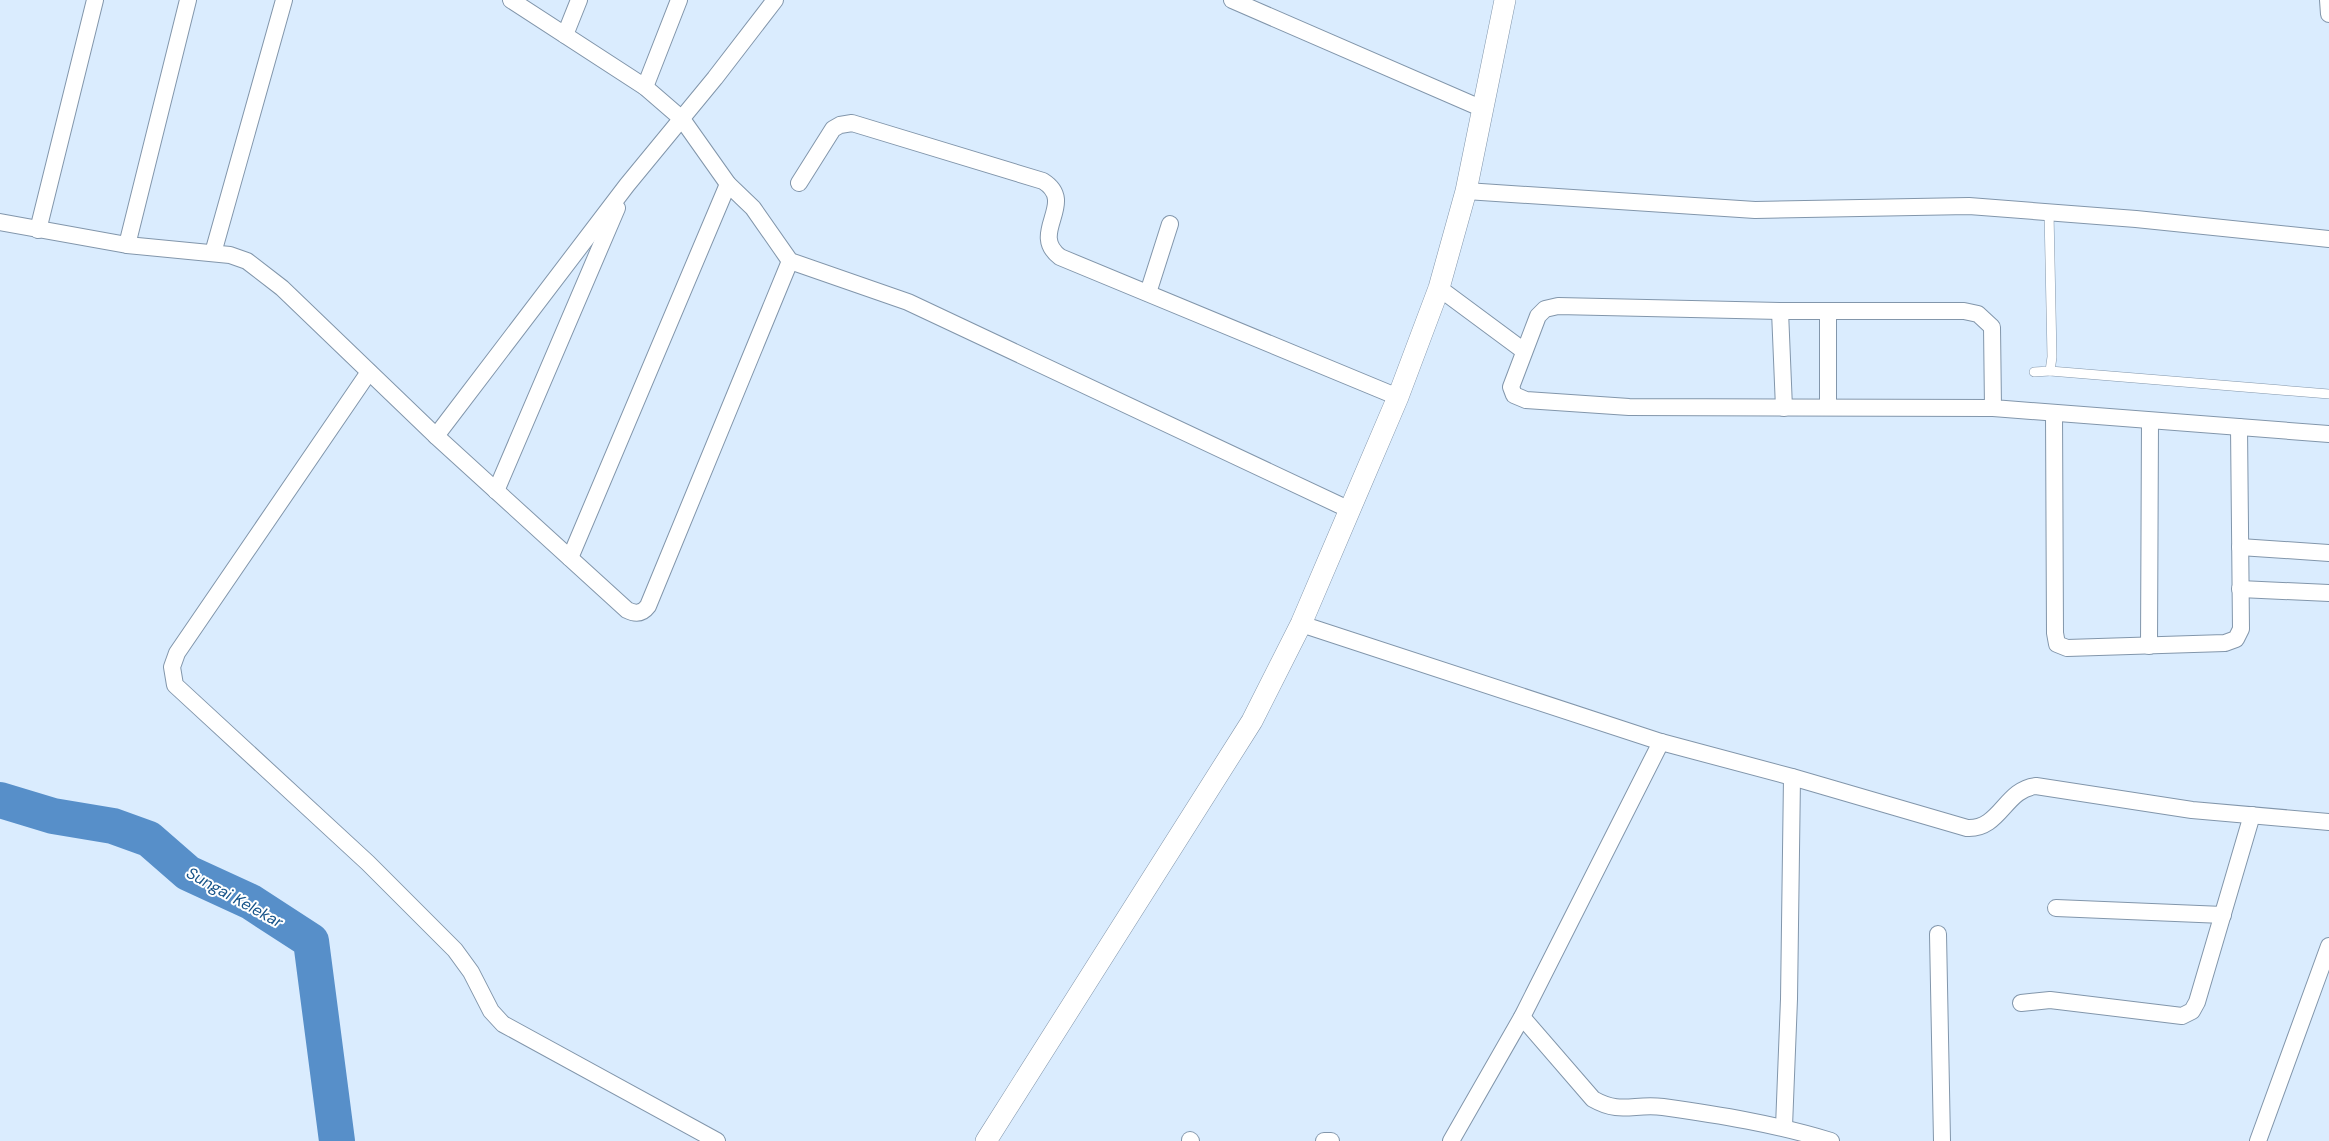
<svg xmlns="http://www.w3.org/2000/svg" width="2329" height="1141" font-family="'DM Sans',sans-serif">
	<rect width="100%" height="100%" fill="#daecfe"/>
	<g fill="none" stroke-linecap="round" stroke-linejoin="round">
		<path stroke="#578fc9" stroke-width="36" d="M0,800L53,816L113,826L149,839L188,873L251,902L311,941L337,1141"/>
		<defs>
			<g id="service">
				<path d="M2050,371L2329,394"/>
				<path d="M2034,372L2050,371L2052,357L2049,212"/>
			</g>
			<g id="minor">
				<path d="M511,0L645,87L682,119L728,184L753,208L790,261L908,302L1350,510"/>
				<path d="M1232,0L1483,109"/>
				<path d="M2328,0L2329,14"/>
				<path d="M565,35L579,0"/>
				<path d="M645,87L679,0"/>
				<path d="M799,183L833,129L840,125L852,123L1043,181C1078,203 1028,233 1060,257L1398,397"/>
				<path d="M1466,191L1755,210L1969,206L2136,219L2329,239"/>
				<path d="M0,222L127,245L230,255L247,261L282,288L436,436L627,610C635,614 642,614 648,606L790,261"/>
				<path d="M38,230L95,0"/>
				<path d="M127,245L188,0"/>
				<path d="M213,253L284,0"/>
				<path d="M1439,288L1524,351"/>
				<path d="M1148,293L1170,224"/>
				<path d="M1780,311L1784,408"/>
				<path d="M1828,311V406"/>
				<path d="M369,372L177,653L172,667L175,685L368,863L455,950L471,972L491,1011L503,1024L717,1141"/>
				<path d="M1993,408L1992,327L1978,314L1964,311H1780L1558,306L1545,309L1538,316L1511,387L1514,395L1526,400L1629,407L1993,408L2329,434"/>
				<path d="M2054,413L2055,633L2057,644L2067,648L2225,643L2236,639L2241,629L2239,427"/>
				<path d="M436,436L627,185L715,78L775,0"/>
				<path d="M496,491L617,208"/>
				<path d="M2240,547L2329,553"/>
				<path d="M570,558L728,184"/>
				<path d="M2240,589L2329,593"/>
				<path d="M1301,624L1661,742L1792,777L1967,828C2000,830 2005,789 2036,786L2192,810L2329,822"/>
				<path d="M2149,646L2150,421"/>
				<path d="M2056,908L2223,915"/>
				<path d="M1938,934L1942,1141"/>
				<path d="M2021,1003L2050,1000L2182,1016L2192,1011L2197,1002L2252,815"/>
				<path d="M1522,1017L1593,1099C1621,1115 1634,1103 1663,1107C1720,1115 1775,1124 1831,1141"/>
				<path d="M1784,1127L1789,999L1792,777"/>
				<path d="M1190,1140L1191,1141"/>
				<path d="M1324,1141H1331"/>
				<path d="M1451,1141L1522,1017L1661,742"/>
				<path d="M2258,1141L2329,946"/>
			</g>
			<path id="tertiary" d="M986,1141L1252,721L1301,624L1398,397L1439,288L1466,191L1505,0"/>
		</defs>
		<use href="#service" stroke="#8296ab" stroke-width="10"/>
		<use href="#minor" stroke="#8296ab" stroke-width="18"/>
		<use href="#tertiary" stroke="#8296ab" stroke-width="22"/>
		<use href="#service" stroke="#fff" stroke-width="9"/>
		<use href="#minor" stroke="#fff" stroke-width="16"/>
		<use href="#tertiary" stroke="#fff" stroke-width="21"/>
	</g>
	<g text-anchor="middle" stroke-width="4" stroke-linejoin="round" paint-order="stroke">
		<g font-size="16" font-style="italic" fill="#17548a" stroke="#fff">
			<text transform="translate(235 897) rotate(29)" y="6">Sungai Kelekar</text>
		</g>
	</g>
</svg>
